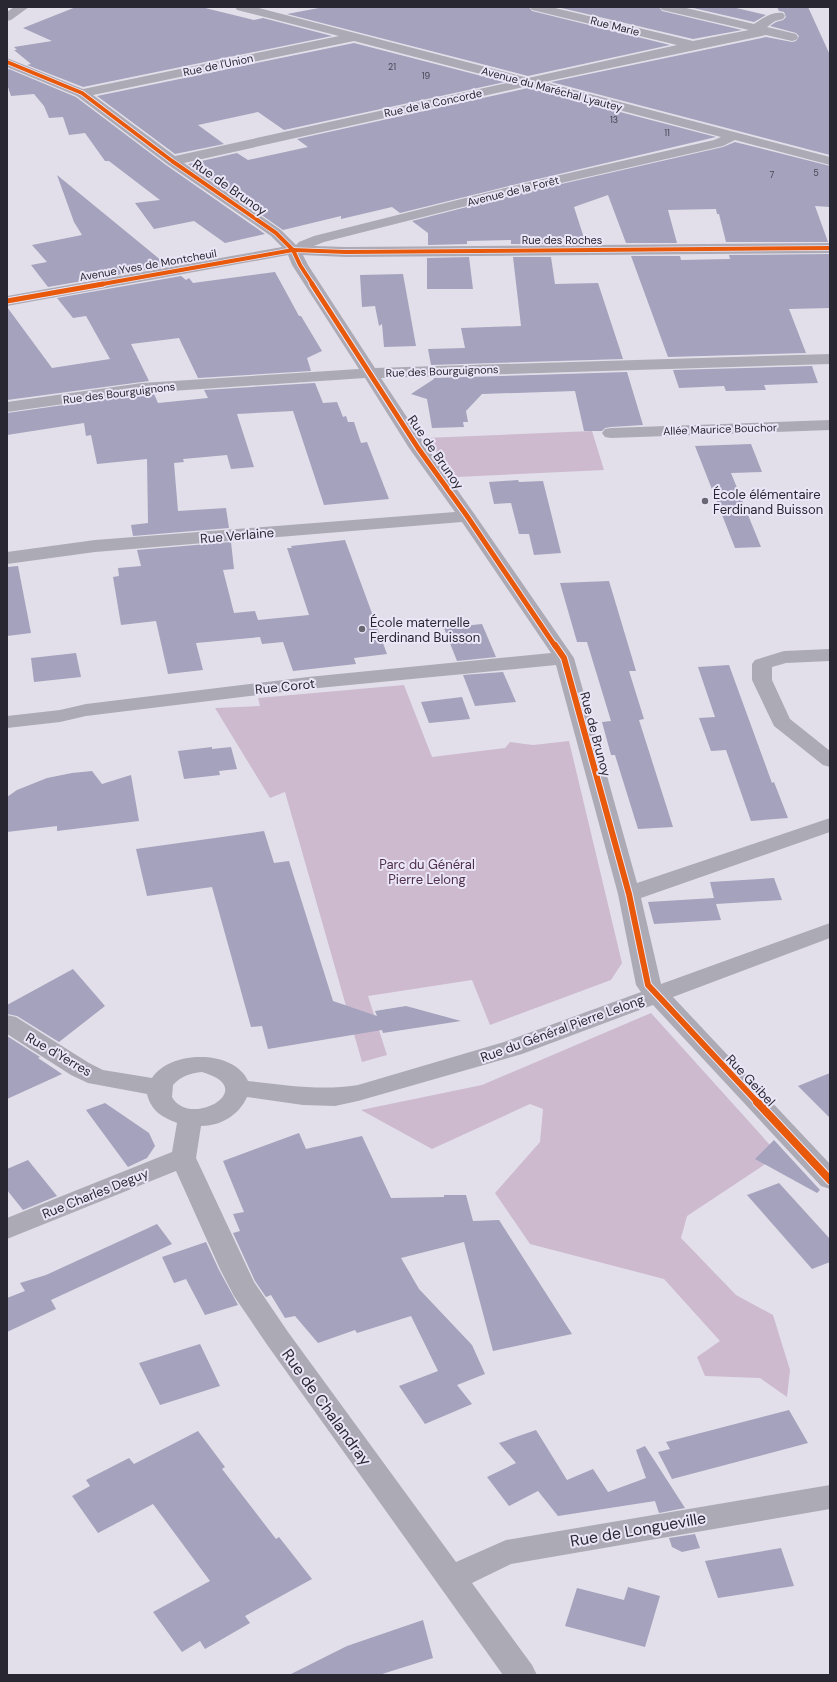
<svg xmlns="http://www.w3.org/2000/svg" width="837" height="1682" font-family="'DM Sans',sans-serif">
	<rect width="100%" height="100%" fill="#e2dfea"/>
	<g fill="#cdbacf">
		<path d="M592,431L604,470L457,477L425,438Z"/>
		<path d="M404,685L432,757L505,748L510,742L533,745L569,741L622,963L611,980L490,1025L472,980L368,996L387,1055L362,1062L285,792L270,798L215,708L260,706L258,698Z"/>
		<path d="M651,1013L779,1155L687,1216L681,1238L736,1295L773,1315L790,1370L787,1397L760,1378L705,1376L697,1357L720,1341L664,1279L530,1244L495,1193L540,1142L543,1109L530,1104L432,1149L361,1110L482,1085Z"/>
	</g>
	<g fill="#a4a2bc">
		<path d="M76,7H201L254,20L263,18L332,36L83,87L27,65L31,64L14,50H17L14,47L52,41L23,28Z"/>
		<path d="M324,7H529L532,11L670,45L528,76L287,14Z"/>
		<path d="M557,7H659L662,11L742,30L693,39Z"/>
		<path d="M689,7H732L766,15L754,22Z"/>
		<path d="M777,7H808L830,55V155L551,82L766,37L792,42L796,41L799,36L796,33L770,26L776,22L783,20L786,17L784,12L779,11Z"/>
		<path d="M354,43L505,82L284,130L258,112L198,125L224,144L175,154L97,96Z"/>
		<path d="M9,69L76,97L166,165L265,234L225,243L194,221L154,229L135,203L160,200L109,161H105L85,133L69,135L63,117L49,118L44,106L34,94L11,96L7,84V70Z"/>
		<path d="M528,88L716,137L521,183L400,213L392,207L341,219V216L283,230L188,164L237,153L248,160L308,147L297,139Z"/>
		<path d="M735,142L830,166V207L815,206L828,242H726L719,214H717L716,209L668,210L677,243H626L608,195L574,207L584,238H549V244H511V240L467,241V244L428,245V233L412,221L522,193L723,147Z"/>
		<path d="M57,175L168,266L48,287L31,265L47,262L32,245L82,235L74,222Z"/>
		<path d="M830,254V308L789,309L806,353L668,357L631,256H680L681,260L730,259L729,255Z"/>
		<path d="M469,257L473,289H427V258Z"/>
		<path d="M513,257H551L555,284L598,283L623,359L431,365L428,349L465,348L461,328L521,326Z"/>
		<path d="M275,272L299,316H301L322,351L307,358L311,371L198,378L179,338L131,344L149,381L7,400V307L52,368L110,359L86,316L73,318L57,298L181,276L186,280L189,278L193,283Z"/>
		<path d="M403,274L416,346L384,347L382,324L379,326L375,306L362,307L360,275Z"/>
		<path d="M812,366L818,383L764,385L766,390L726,391L724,386L679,388L673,370Z"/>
		<path d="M627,372L643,425L611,427L605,428L602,431H584L575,391L482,394L466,411L468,422H463L464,427L432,428L427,399L411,394L434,379V378Z"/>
		<path d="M315,383L323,403L337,402L343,417L346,416L348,422H354L361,443L367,442L389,499L324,505L293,411L237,414L254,467L231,469L227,455L183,459L184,462L174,463L178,511L226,508L229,528L133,536L131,525L148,523L147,459L97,464L91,435L86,436L84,423L7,435V413L142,394H154L158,403L208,398L204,390Z"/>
		<path d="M751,444L762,472L731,473L761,547L735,548L695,446Z"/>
		<path d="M518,480L519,482L543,481L561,553L534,555L529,534H519L511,503L494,504L489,482Z"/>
		<path d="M345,540L387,654L354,658L356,664L293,671L283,642L262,644L260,637L196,643L203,670L168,674L156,621L121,625L113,577L119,576L118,568L141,566L137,550L231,542L234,569L223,570L234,613L255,611L258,620L309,615L287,548H292L291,546Z"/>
		<path d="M18,566L31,633L7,636V567Z"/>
		<path d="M609,581L636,671H629L644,719L639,720L673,827L638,829L615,755H611L602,722L611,721L587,642H577L560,583Z"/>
		<path d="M482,624L496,657L457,661L444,628Z"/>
		<path d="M76,653L81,677L34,682L31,658Z"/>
		<path d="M729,665L772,783L774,782L788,818L751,821L726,750L711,751L699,718L715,717L698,667Z"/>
		<path d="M503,672L516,702L475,706L463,675Z"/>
		<path d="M462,697L470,719L429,723L421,702Z"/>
		<path d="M212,747V749L231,747L237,769L219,771L220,775L184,779L178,751Z"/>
		<path d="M92,771L102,784L131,775L139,821L57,831V826L7,832V797L17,790L47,778L72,773Z"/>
		<path d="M264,831L274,863L289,861L333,1001L377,1016L375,1011L406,1006L461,1021L383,1033L382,1030L268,1049L262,1026L251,1027L212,887L147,896L136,849Z"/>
		<path d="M774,878L782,900L716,904L721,920L654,924L648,902L714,898L710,882Z"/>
		<path d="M73,969L105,1006L59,1042L17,1016L7,1014V1005Z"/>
		<path d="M7,1036L40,1057L38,1058L62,1074L7,1099Z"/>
		<path d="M830,1073V1118L798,1086Z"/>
		<path d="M105,1103L149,1133L155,1146L147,1158L128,1167L86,1110Z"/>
		<path d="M299,1133L306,1149L362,1136L391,1198L444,1197V1195H466L473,1221L499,1220L572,1334L493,1351L464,1242L401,1258L419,1289L472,1345L485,1374L457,1385L472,1404L425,1424L399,1386L438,1371L411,1316L357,1333L355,1330L318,1343L295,1316L285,1318L271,1295L266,1297L255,1281L233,1233L240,1231L233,1214L244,1212L223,1161Z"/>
		<path d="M774,1140L820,1190L817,1193L755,1159Z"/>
		<path d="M28,1160L57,1196L23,1210L7,1190V1169Z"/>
		<path d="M779,1183L830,1239V1262L812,1269L747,1195Z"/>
		<path d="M157,1224L172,1244L51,1300L56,1309L7,1332V1298L25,1291L20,1283L46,1275Z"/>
		<path d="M206,1242L219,1270L238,1305L205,1315L186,1279L174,1283L162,1257Z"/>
		<path d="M200,1344L220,1386L160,1405L139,1363Z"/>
		<path d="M789,1410L808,1443L672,1479L658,1452L670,1449L666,1442Z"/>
		<path d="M536,1430L567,1480L593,1469L608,1492L646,1478L636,1450L645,1446L685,1508L659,1513L655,1501L558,1516L538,1491L509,1506L487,1477L516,1463L499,1443Z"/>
		<path d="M198,1431L225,1467L222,1469L276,1539L279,1537L312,1579L245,1616L250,1623L205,1649L200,1641L182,1652L153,1612L210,1581L153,1504L98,1533L72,1496L90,1486L86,1480L129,1458L134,1464Z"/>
		<path d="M695,1534L700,1548L682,1552L672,1547L669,1538Z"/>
		<path d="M781,1548L794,1586L718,1598L705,1561Z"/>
		<path d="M628,1587L660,1596L645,1647L565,1626L577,1588L624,1600Z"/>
		<path d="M423,1620L433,1658L379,1675H289L347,1646Z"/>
	</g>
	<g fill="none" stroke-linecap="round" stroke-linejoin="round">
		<g fill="#acaab4" fill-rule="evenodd">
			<path d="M14,7H29L11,20L7,21V12Z"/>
			<path d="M235,7H255L528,78L677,45L532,10L530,7H551L693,41L749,30L662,10L660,7H682L754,24C763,18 772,11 783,13L785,16L783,19L775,21L767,27L796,34L798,37L796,40L792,41L766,35L544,82L830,157V165L735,140L723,146L522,192L324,242L314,246L346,247L830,243V253L346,257L303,255L308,265L375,368L830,354V364L381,378L426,446L473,512L574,658L637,883L830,818V832L641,898L661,984L830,923V938L673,997L830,1164V1189L821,1186L653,1005L522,1054L358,1101L335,1106L303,1105L247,1097C239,1115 221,1126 201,1126L196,1158L254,1282L288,1332L456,1562L506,1540L830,1485V1509L511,1564L472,1583L532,1665L537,1675H503L268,1346L234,1296L220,1269L176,1171L7,1239V1218L172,1152L177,1123C162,1117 151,1111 147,1094L88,1083L71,1075L7,1034V1015L16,1017L89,1063L103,1070L152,1078C170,1050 234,1049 248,1081C287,1085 319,1091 358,1085L504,1042L641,992L636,985L618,894L556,665L308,689L86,716L60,722L7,728V716L60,710L86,704L308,677L551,653L462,522L95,552L7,564V552L95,540L455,512L409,448L365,378L142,393L7,412V402L142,383L359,369L292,265L288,255L7,306V296L282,247L271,236L167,164L77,96L7,67V58L83,89L339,36L237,10ZM354,41L511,82L175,156L93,95ZM528,86L721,137L714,140L521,184L314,236L299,242L296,245L281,230L184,163ZM202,1072C262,1089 189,1129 172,1097L173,1085C181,1076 191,1073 202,1072Z"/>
			<path d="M830,420V430L611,438L605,437L602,433L605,429L611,428Z"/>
			<path d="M830,649V661L786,663L772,667V680L790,719L830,751V767L823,765L774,726L752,680V664L755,660L784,651Z"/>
		</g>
		<defs>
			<g id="cycleway-far3">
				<path d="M7,62L82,93L172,161L276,233L293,250L300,265L313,285"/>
				<path d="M97,285L293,250L346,252L830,248"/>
			</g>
			<g id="cycleway-far2">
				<path d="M312,284L418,448L467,516L555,646"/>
				<path d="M7,301L103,284"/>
			</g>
			<path id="cycleway-far1" d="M555,645L564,658L629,894L648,985L758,1103"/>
			<path id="cycleway" d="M757,1102L830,1180"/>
		</defs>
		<use href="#cycleway-far3" stroke="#ebe6f7" stroke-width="5.5"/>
		<use href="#cycleway-far2" stroke="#ebe6f7" stroke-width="7"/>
		<use href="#cycleway-far1" stroke="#ebe6f7" stroke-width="8"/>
		<use href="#cycleway" stroke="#ebe6f7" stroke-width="10"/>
		<use href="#cycleway-far3" stroke="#e8590c" stroke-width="4"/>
		<use href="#cycleway-far2" stroke="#e8590c" stroke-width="5"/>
		<use href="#cycleway-far1" stroke="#e8590c" stroke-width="6"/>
		<use href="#cycleway" stroke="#e8590c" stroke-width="8"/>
	</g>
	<g fill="#696772" stroke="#ebe6f7" stroke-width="1.5">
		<circle cx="705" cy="501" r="4"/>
		<circle cx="362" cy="629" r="4"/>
	</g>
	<g text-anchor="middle" stroke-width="4" stroke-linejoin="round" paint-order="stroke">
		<g font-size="9" fill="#474654">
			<text x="392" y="70">21</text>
			<text x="426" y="79">19</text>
			<text x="614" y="123">13</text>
			<text x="667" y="136">11</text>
			<text x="816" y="176">5</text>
			<text x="772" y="178">7</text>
		</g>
		<g font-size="11" fill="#282732" stroke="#ebe6f7">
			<text transform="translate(615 26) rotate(14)" y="4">Rue Marie</text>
			<text transform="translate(218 65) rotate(-12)" y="4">Rue de l'Union</text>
			<text transform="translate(552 89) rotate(15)" y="4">Avenue du Maréchal Lyautey</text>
			<text transform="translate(433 103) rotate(-12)" y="4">Rue de la Concorde</text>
			<text transform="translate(513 191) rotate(-14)" y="4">Avenue de la Forêt</text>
			<text x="562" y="244">Rue des Roches</text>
			<text transform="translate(148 265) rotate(-10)" y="4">Avenue Yves de Montcheuil</text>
			<text transform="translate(442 371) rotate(-2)" y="4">Rue des Bourguignons</text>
			<text transform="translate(119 393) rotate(-7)" y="4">Rue des Bourguignons</text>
			<text transform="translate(720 429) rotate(-2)" y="4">Allée Maurice Bouchor</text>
		</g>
		<g font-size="13" fill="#282732" stroke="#ebe6f7">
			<text transform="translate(230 187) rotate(35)" y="5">Rue de Brunoy</text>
			<text transform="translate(436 452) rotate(55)" y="5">Rue de Brunoy</text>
			<text transform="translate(237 535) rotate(-5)" y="5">Rue Verlaine</text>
			<text transform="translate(285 686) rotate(-6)" y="5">Rue Corot</text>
			<text transform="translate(596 734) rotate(75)" y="5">Rue de Brunoy</text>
			<text transform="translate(562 1028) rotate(-20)" y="5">Rue du Général Pierre Lelong</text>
			<text transform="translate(59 1054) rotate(30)" y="5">Rue d'Yerres</text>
			<text transform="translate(751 1080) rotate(47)" y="5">Rue Geibel</text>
			<text transform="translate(95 1193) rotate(-22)" y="5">Rue Charles Deguy</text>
		</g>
		<g font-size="13" fill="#282732" stroke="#ebe6f7" text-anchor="start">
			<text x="713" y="499">École élémentaire<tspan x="713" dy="15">Ferdinand Buisson</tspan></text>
			<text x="370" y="627">École maternelle<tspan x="370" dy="15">Ferdinand Buisson</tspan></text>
		</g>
		<g font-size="13" fill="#4e2e4a" stroke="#ebe6f7">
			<text x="427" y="869">Parc du Général<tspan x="427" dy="15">Pierre Lelong</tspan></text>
		</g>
		<g font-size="16" fill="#282732" stroke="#ebe6f7">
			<text transform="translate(327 1407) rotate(54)" y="6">Rue de Chalandray</text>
			<text transform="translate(638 1529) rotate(-10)" y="6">Rue de Longueville</text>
		</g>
	</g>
	<rect width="837" height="1682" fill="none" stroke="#282732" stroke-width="16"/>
</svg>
